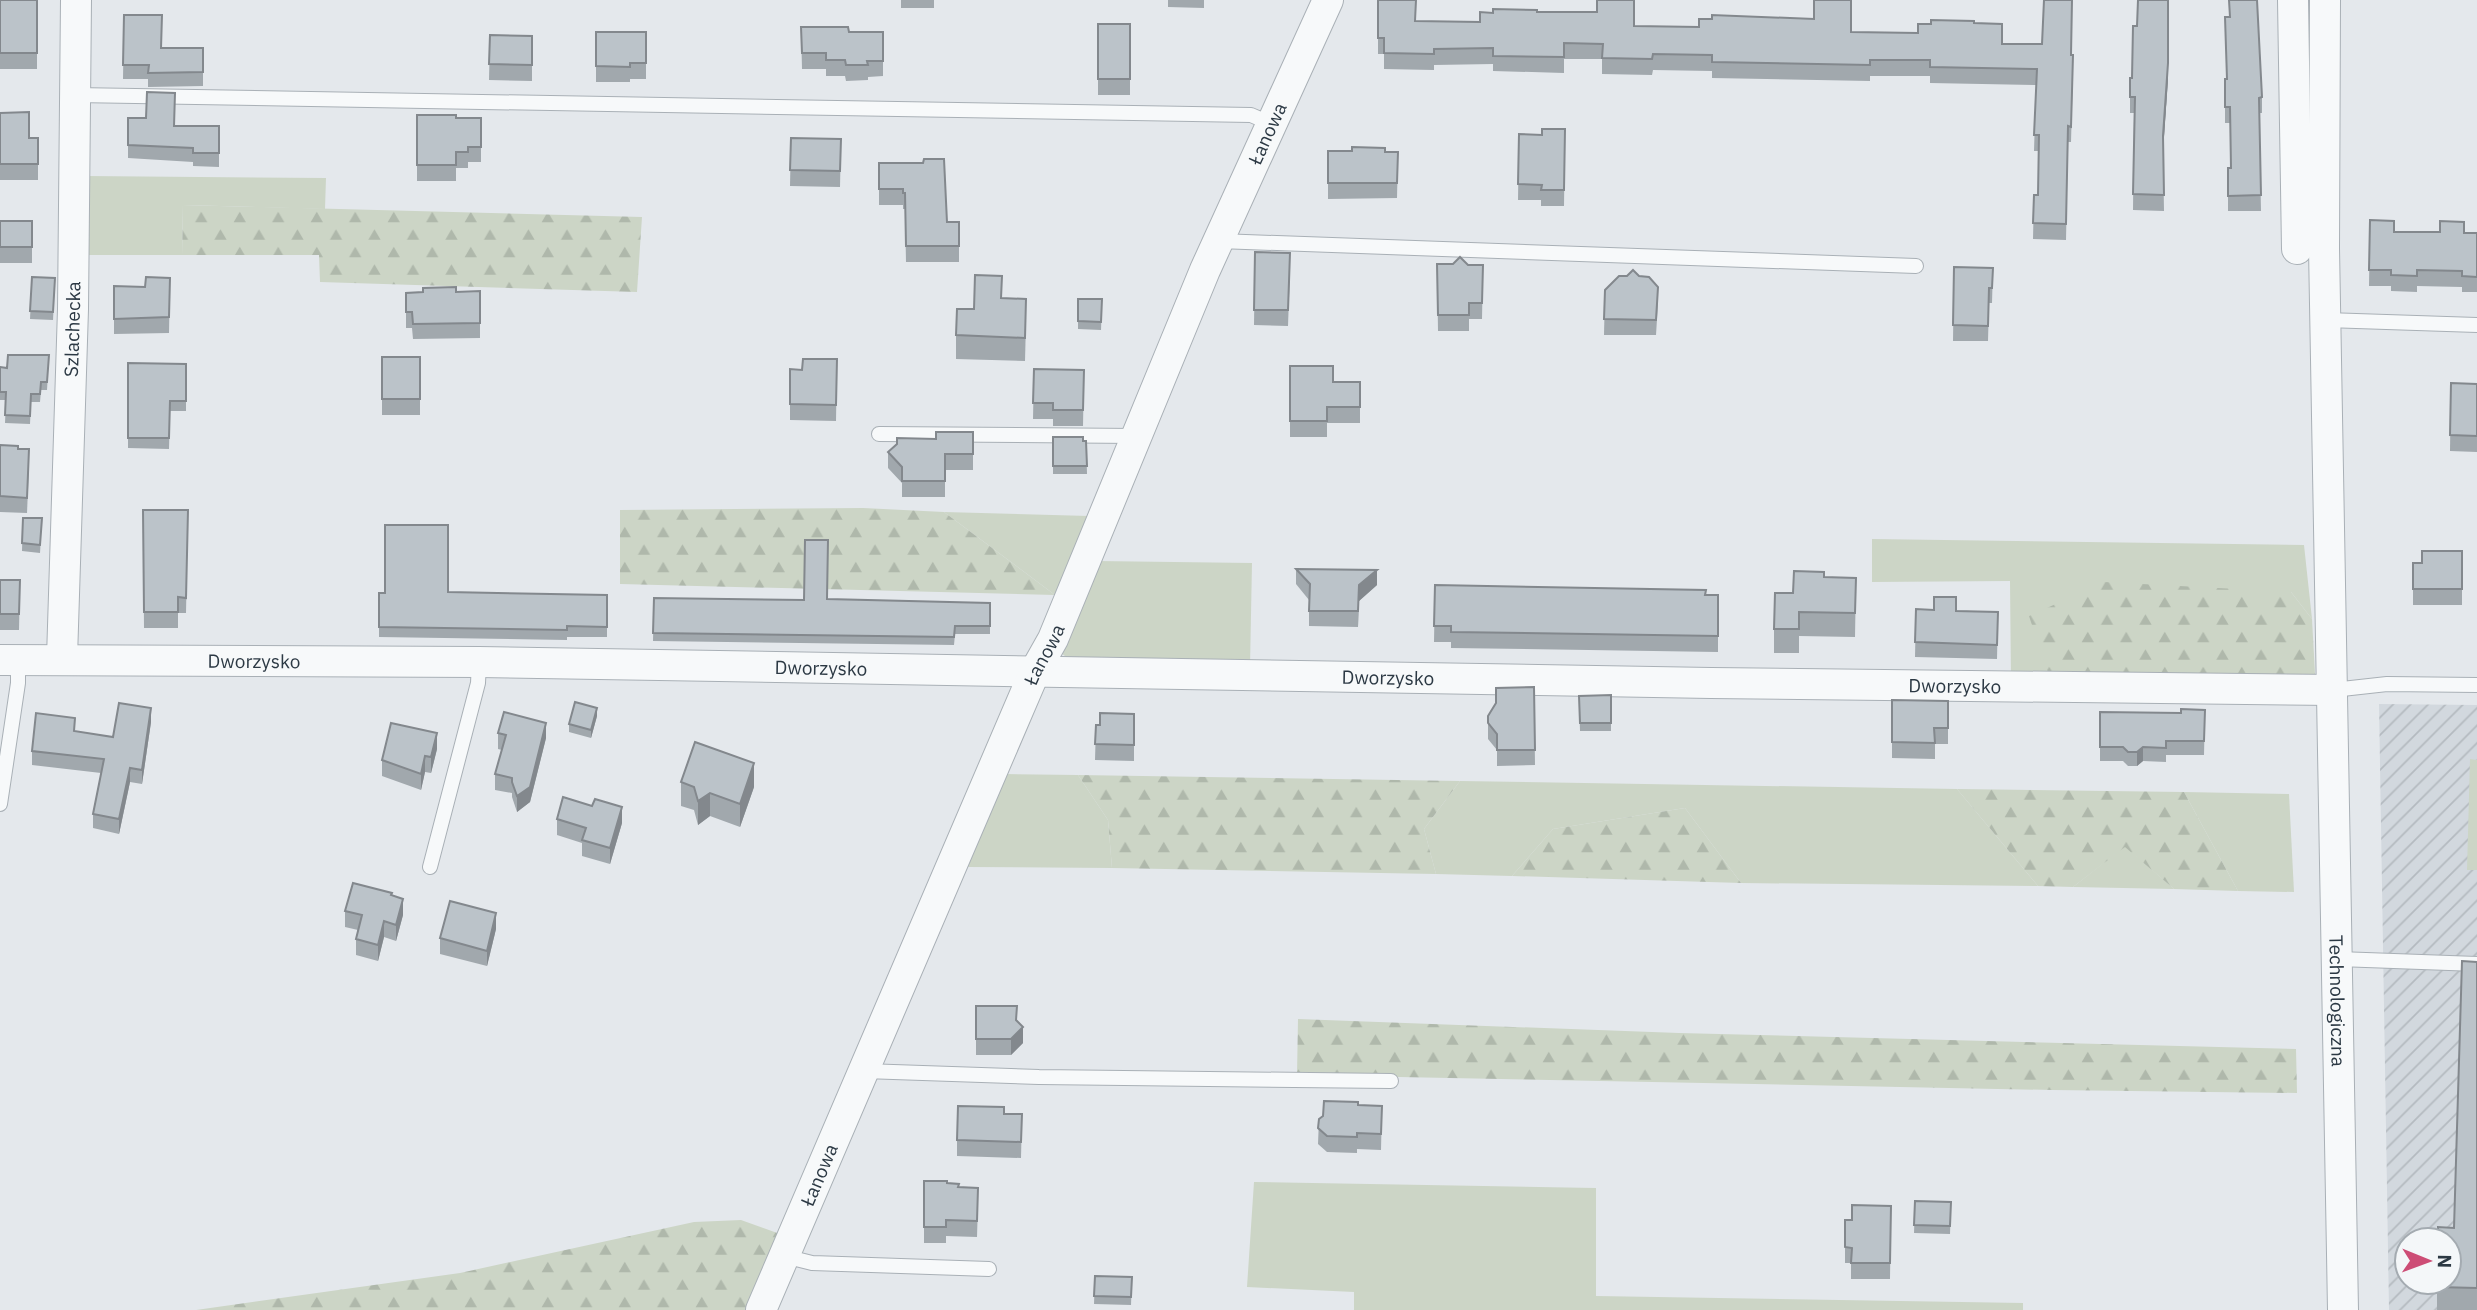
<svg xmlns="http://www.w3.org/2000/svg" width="2477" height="1310" font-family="'IBM Plex Sans',sans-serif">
	<defs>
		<pattern id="industrial-furrows" width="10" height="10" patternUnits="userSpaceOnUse" patternTransform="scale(1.75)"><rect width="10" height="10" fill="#d2d8de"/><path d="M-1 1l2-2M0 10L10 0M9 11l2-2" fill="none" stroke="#b4bac0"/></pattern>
		<pattern id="forest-firs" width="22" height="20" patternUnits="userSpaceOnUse" patternTransform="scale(1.75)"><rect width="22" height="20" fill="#ccd5c6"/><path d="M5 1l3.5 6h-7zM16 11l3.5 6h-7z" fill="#afb8ab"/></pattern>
	</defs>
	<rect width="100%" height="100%" fill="#e4e8ec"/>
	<path fill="url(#industrial-furrows)" fill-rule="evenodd" d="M2379,704L2477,705V1310H2389ZM2407,1240H2449V1282H2407Z"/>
	<g fill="#ccd5c6">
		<path d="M86,176L326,178L325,209L183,205L182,255H85Z"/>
		<path d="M944,512L1089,516L1055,595Z"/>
		<path d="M1872,539L2304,545L2312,619L2291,592L2050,679L2011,680L2010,581L1872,582Z"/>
		<path d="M1096,561L1252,563L1250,667L1073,662L1061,653Z"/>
		<path d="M2470,759L2477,760V870H2467Z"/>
		<path d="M1005,774L1078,775L1108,820L1112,868L968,867Z"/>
		<path d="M1460,781L1957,789L2038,886L1741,883L1685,808L1553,829L1512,876L1436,874L1424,829Z"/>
		<path d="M2184,792L2289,794L2294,892L2238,891Z"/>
		<path d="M2125,846L2174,889L2073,887Z"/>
		<path d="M1254,1182L1596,1188V1296L2023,1303V1310H1354V1292L1247,1287Z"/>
	</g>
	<g fill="url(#forest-firs)">
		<path d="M183,205L642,217L637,292L320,282L319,255H182Z"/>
		<path d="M863,508L944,512L1055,595L620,584V510Z"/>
		<path d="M2104,582L2291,592L2312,619L2315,674L2290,683L2050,679L2029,616Z"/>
		<path d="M1078,775L1460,781L1424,829L1436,874L1112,868L1108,820Z"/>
		<path d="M1957,789L2184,792L2238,891L2174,889L2125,847L2073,887L2038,886Z"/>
		<path d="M1685,808L1741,883L1512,876L1553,829Z"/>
		<path d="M1298,1019L1679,1033L2296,1049L2297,1093L2052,1090L1297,1075Z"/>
		<path d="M741,1220L780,1234L747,1310H196L460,1273L694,1222Z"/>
	</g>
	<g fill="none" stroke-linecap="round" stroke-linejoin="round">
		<defs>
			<g id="service">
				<path d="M75,95L1251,115L1272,124"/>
				<path d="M1219,241L1916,266"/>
				<path d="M2326,320L2477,325"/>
				<path d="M879,434L1136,436"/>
				<path d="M2333,690L2387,684L2477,685"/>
				<path d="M0,804L18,683V660"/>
				<path d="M430,867L478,683L479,662"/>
				<path d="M2338,959L2477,964"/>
				<path d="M864,1071L1039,1077L1391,1081"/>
				<path d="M784,1256L812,1263L989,1269"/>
			</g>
			<g id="minor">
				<path d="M2293,0L2297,249"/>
				<path id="s1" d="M2325,0L2324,248L2343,1310"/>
				<path id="s2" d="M62,658L73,309L76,0"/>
				<path id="s3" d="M0,660L479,662L1711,683L2333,690"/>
				<path id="s4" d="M761,1310L1035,671L1053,639L1205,270L1328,0"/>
			</g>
		</defs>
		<use href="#service" stroke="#a9b0b6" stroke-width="16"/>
		<use href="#minor" stroke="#a9b0b6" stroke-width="32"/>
		<use href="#service" stroke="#f7f9fa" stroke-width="14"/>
		<use href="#minor" stroke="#f7f9fa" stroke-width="30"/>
	</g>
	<g fill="#a1a8ad">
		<rect x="0" y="0" width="37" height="69"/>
		<rect x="901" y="0" width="33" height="8"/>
		<path d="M1168,0H1204V8L1168,7Z"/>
		<path d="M1378,0L1416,21L1480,22L1537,12L1634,26L1851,32L1918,33L1974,23L2002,44L2071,55L2073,71L2071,142H2068L2066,240L2033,239L2034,195H2038L2039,151H2034L2036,85L1930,83V76H1870V81L1712,78V71L1653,70L1652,75L1602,74V59H1564V73L1493,71V64L1434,65V70L1384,69V54H1378Z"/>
		<path d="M124,15L162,48H203V86L148,87V79H123Z"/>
		<rect x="1098" y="24" width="32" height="71"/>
		<path d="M801,27L849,32H883V76L868,77V80L846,81L845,76H826V69H802Z"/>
		<path d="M596,32H646V79H630V82H596Z"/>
		<path d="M490,35L532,36V81L489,80Z"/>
		<path d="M2130,78L2168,79L2163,150L2164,211L2133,210L2134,113H2130Z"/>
		<path d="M2225,79H2227L2262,97V113H2259L2261,211H2228V168H2231L2230,123H2225Z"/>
		<path d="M0,113L29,138H38V180H0Z"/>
		<path d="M417,115L456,118H481V162H468V168H456V181H417Z"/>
		<path d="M128,118L175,126H219V167L193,166V162L128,158Z"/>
		<path d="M1565,129L1564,206H1541V200H1518L1519,134L1542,135Z"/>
		<path d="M791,138L841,139L840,187L790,186Z"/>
		<path d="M1328,151L1398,152L1397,198L1328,199Z"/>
		<path d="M879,163L947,222H959V262H906L905,209H903V205H879Z"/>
		<path d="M2370,220L2394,232L2477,233V292H2462V287L2417,286V292L2391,291V286H2369Z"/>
		<rect x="0" y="221" width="32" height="42"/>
		<path d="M1255,252L1290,269L1288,326L1254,325Z"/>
		<path d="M1437,264L1483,265L1482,319H1469V331H1438Z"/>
		<path d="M1954,267L1993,268L1992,303H1989L1988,341H1953Z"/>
		<path d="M32,277L55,278L53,320L30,319Z"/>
		<path d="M170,278L169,333L114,334V286L145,287Z"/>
		<path d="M1605,290L1658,302L1656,335H1604Z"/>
		<path d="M480,291V338L413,339L412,328H406V293Z"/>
		<path d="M1078,299H1102L1101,330L1078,329Z"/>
		<path d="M974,309L1026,322L1025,361L956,359V335Z"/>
		<path d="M49,355L47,390H41L40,402H31L30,424L5,423L6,400H0V367L7,368Z"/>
		<rect x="382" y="357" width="38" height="58"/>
		<path d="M837,359L836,421L790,420V369L802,370Z"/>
		<path d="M128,363L186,364V411H170L169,449L128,448Z"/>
		<path d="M1290,366L1333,382H1360V423H1327V437H1290Z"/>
		<path d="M1034,369L1084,370L1083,426H1053V419H1033Z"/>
		<path d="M2451,383L2477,384V452L2450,451Z"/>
		<path d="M973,432V470H945V497H902V483L888,468V452L936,439Z"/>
		<path d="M1053,437L1086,441L1087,474H1053Z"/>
		<path d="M0,445L18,449L29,465L27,513L0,512Z"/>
		<path d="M143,510H188L186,613H178V628H144Z"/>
		<path d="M23,518H42L40,553L22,551Z"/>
		<path d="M2462,551V605H2413V563H2422Z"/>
		<path d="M1296,569L1377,585L1359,601L1358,627L1309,626V600L1296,584Z"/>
		<path d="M1824,577L1856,578L1855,637L1799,636V653H1774V629L1793,593Z"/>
		<path d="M0,580H20L19,630H0Z"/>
		<path d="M1435,585L1718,595V652L1451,648V642H1434Z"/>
		<path d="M448,592L607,595V637H567V640L379,637V593Z"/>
		<path d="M654,598L804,600L827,599L990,603V634H955L954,645L653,641Z"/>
		<path d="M1916,609L1998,612L1997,659L1915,657Z"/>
		<path d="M1534,687L1535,765L1497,766V750L1488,739V716Z"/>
		<path d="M1611,695V731H1580L1579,696Z"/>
		<path d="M1892,700L1948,701V744H1935V759L1892,758Z"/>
		<path d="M2205,710L2204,755H2166V762L2143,761L2137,766H2128L2123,761H2100V712L2181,713Z"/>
		<path d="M1134,714V761L1095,760L1096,725H1100Z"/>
		<path d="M597,716L591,738L569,732V724Z"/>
		<path d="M151,722L142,784L130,782L119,834L93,828V814L101,773L32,765V751L75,732L113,737Z"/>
		<path d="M498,733L546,738L530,802L517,812L512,797V793L495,790V774L502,750L498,749Z"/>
		<path d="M437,749L431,773L425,772L421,790L382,776V760Z"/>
		<path d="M681,782L754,787L740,827L710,816L698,825L694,810L681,806Z"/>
		<path d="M557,819L622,823L610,864L582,856V843L557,835Z"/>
		<path d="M392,895L403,915L396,941L384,937L378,961L356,955V939L358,930L345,927V911Z"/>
		<path d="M496,929L487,966L440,954V938Z"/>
		<path d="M2477,962V1310H2437V1282L2454,1228Z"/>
		<path d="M976,1006L1017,1020L1023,1043L1011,1055H976Z"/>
		<path d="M1358,1105L1382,1106L1381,1150L1357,1149V1153L1327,1152L1318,1144L1319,1119Z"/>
		<path d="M1022,1114L1021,1158L957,1156V1140Z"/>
		<path d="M924,1181L947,1183L958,1187L978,1203L977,1237L946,1236V1243H924Z"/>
		<path d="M1915,1201L1951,1202L1950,1234L1914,1233Z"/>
		<path d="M1891,1206L1890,1279H1851V1263H1845V1247L1852,1220Z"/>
		<path d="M1095,1276L1132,1277L1131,1305L1094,1304Z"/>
	</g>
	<g fill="#83888d">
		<path d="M2168,0V79L2163,152V136Z"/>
		<path d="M1377,570V585L1359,601L1358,627L1359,585Z"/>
		<path d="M151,708V722L142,784V770Z"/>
		<path d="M597,708V716L591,738V730Z"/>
		<path d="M546,723V738L530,802L517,812V796Z"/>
		<path d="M437,733V749L431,773V757Z"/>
		<path d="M2143,747V761L2137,766V752Z"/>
		<path d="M425,756V772L421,790V774Z"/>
		<path d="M754,763V787L740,827V804Z"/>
		<path d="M130,768V782L119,834V819Z"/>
		<path d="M710,793V816L698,825V801Z"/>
		<path d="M622,807V823L610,864V848Z"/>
		<path d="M403,899V915L396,941V925Z"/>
		<path d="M496,913V929L487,966V951Z"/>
		<path d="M384,921V937L378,961V945Z"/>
		<path d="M1023,1027V1043L1011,1055V1039Z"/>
	</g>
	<g fill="#bbc3c9" stroke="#83888d" stroke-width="2">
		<rect x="0" y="0" width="37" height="53"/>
		<path d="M1378,0H1416L1415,21L1480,22V12L1493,13V9L1537,10V12H1597V0H1634V26L1699,27V19H1712V15L1814,19V0H1851V32L1918,33V24H1931V20L1974,21V23L2002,24V44H2042L2044,0H2072L2071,55H2073L2071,127L2068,126L2066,224L2033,223L2034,195H2038L2039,135H2034L2037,69L1930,67V60H1870V65L1712,62V55L1653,54L1652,59L1602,58L1603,44L1564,43V57L1493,56V48L1434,49V54L1384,53V38H1378Z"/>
		<path d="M2138,0H2168V63L2163,136L2164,195L2133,194L2135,97H2130V78H2132L2133,26H2137Z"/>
		<path d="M2229,0H2257L2262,97L2259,98L2261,195L2228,196V168H2231L2230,107H2225V79H2227L2225,17H2230Z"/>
		<path d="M124,15H162L161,48H203V72L148,73L149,65H123Z"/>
		<rect x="1098" y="24" width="32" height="55"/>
		<path d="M801,27H848L849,32H883V61H867L868,65H846L845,60H826V53H802Z"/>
		<path d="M596,32H646V63H630V67L596,66Z"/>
		<path d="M490,35L532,36V65L489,64Z"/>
		<path d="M147,92L175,93L174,126H219V153H193V148L128,145V118H146Z"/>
		<path d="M29,112V138H38V164H0V113Z"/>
		<path d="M417,115H456V118H481V147H468V152H456V165H417Z"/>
		<path d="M1542,129H1565L1564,190H1541L1542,185L1518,184L1519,134L1542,135Z"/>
		<path d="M791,138L841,139L840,171L790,170Z"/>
		<path d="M1352,147L1385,148V152H1398L1397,183H1328V151H1352Z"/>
		<path d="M924,159H944L947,222H959V246H906L905,193H903V189H879V163H923Z"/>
		<path d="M2370,220L2394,221V232H2440V221L2464,222V233H2477V277L2462,276V271L2417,270V276L2391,275V270H2369Z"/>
		<rect x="0" y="221" width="32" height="26"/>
		<path d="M1255,252L1290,253L1288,310H1254Z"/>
		<path d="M1460,257L1468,265H1483L1482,303H1469V315H1438L1437,264H1453Z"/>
		<path d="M1954,267L1993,268L1992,288H1989L1988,326L1953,325Z"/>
		<path d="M1633,270L1639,276L1649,277L1658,287L1656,320L1604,319L1605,290L1619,276H1627Z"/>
		<path d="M975,275L1002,276L1001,298L1026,299L1025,338L956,335L957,309H974Z"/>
		<path d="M32,277L55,278L53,312L30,311Z"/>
		<path d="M146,277L170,278L169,317L114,319V286L145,287Z"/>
		<path d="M456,287V292L480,291V323L413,324L412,312H406V293L423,292V288Z"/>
		<path d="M1078,299H1102L1101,322L1078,321Z"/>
		<path d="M8,355H49L47,382H41L40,394H31L30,416L5,415L6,392H0V367L7,368Z"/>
		<rect x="382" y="357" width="38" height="42"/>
		<path d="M803,359H837L836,405L790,404V369L802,370Z"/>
		<path d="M128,363L186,364V401H170L169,438H128Z"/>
		<path d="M1290,366H1333V382H1360V407H1327V421H1290Z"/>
		<path d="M1034,369L1084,370L1083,410H1053V403H1033Z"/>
		<path d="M2451,383L2477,384V436L2450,435Z"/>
		<path d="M936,432H973V454H945V481H902V467L888,452L897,444V438L936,439Z"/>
		<path d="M1053,437H1083V441H1086L1087,466H1053Z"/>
		<path d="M0,445L18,446V449H29L27,498L0,496Z"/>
		<path d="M143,510H188L186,598L178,597V612H144Z"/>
		<path d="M23,518H42L40,545L22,543Z"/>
		<path d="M385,525H448V592L607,595V627L567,626V630L379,627V593H385Z"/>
		<path d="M805,540H828L827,599L990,603V626H955L954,637L653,633L654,598L804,600Z"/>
		<path d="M2422,551H2462V589H2413V563H2422Z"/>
		<path d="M1296,569L1377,570L1359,585L1358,611H1309L1310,584Z"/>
		<path d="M1794,571L1824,572V577L1856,578L1855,613L1799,612V629H1774L1775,593H1793Z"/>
		<path d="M0,580H20L19,614H0Z"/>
		<path d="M1435,585L1706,590L1705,595H1718V636L1451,632V626H1434Z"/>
		<path d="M1934,597H1956V611L1998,612L1997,645L1915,642L1916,609L1934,610Z"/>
		<path d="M1534,687L1535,750H1497V734L1488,723V716L1496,703V688Z"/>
		<path d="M1611,695V723H1580L1579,696Z"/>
		<path d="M1892,700L1948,701V728H1934L1935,743L1892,742Z"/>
		<path d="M575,702L597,708L591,730L569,724Z"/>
		<path d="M119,703L151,708L142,770L130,768L119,819L93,814L104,759L32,751L36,713L75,718L74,731L113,737Z"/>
		<path d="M2181,709L2205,710L2204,741H2166V748L2143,747L2137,752H2128L2123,747H2100V712L2181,713Z"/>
		<path d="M504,712L546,723L530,787L517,796L512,782V778L495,774L506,735L498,733Z"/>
		<path d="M1100,713L1134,714V745L1095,744L1096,725H1100Z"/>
		<path d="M391,723L437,733L431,757L425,756L421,774L382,760Z"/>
		<path d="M695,742L754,763L740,804L710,793L698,801L694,787L681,782Z"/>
		<path d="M563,797L592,806L595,799L622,807L610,848L582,840L586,828L557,819Z"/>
		<path d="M353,883L392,893L391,895L403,899L396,925L384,921L378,945L356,939L362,915L345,911Z"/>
		<path d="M450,901L496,913L487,951L440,938Z"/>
		<path d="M2462,961L2477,962V1288L2437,1287V1282H2449V1240H2438V1227L2454,1228Z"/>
		<path d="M976,1006H1017L1016,1020L1023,1027L1011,1039H976Z"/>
		<path d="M1324,1101L1358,1102V1105L1382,1106L1381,1134L1357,1133V1137L1327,1136L1318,1128L1319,1119L1323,1116Z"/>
		<path d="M958,1106L1004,1107V1114H1022L1021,1142L957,1140Z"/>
		<path d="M924,1181H947V1183L959,1184L958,1187L978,1188L977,1221L946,1220V1227H924Z"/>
		<path d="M1915,1201L1951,1202L1950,1226L1914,1225Z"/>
		<path d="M1852,1205L1891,1206L1890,1263H1851L1852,1248L1845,1247V1220H1852Z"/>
		<path d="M1095,1276L1132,1277L1131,1297L1094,1296Z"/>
	</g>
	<g text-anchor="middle" stroke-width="7" stroke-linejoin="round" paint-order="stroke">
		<g font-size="19" fill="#2c3944" stroke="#f4f7f9">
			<text dy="7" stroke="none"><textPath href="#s4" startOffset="1281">Łanowa</textPath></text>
			<text dy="7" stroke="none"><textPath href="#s2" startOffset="329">Szlachecka</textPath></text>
			<text dy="7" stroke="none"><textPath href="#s4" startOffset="714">Łanowa</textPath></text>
			<text dy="7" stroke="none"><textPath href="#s3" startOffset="254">Dworzysko</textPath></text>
			<text dy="7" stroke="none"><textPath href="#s3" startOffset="821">Dworzysko</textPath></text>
			<text dy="7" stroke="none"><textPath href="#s3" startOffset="1388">Dworzysko</textPath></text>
			<text dy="7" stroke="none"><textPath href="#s3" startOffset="1955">Dworzysko</textPath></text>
			<text dy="7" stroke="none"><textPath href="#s1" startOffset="1001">Technologiczna</textPath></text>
			<text dy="7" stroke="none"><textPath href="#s4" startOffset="147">Łanowa</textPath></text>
		</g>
	</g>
	<g transform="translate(2428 1261) rotate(91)"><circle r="33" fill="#f4f7f9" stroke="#a4abb1" stroke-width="2"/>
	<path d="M0-5L12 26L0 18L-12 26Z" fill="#cd4d76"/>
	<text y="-10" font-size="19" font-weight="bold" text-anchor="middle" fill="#2c3944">N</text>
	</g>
</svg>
